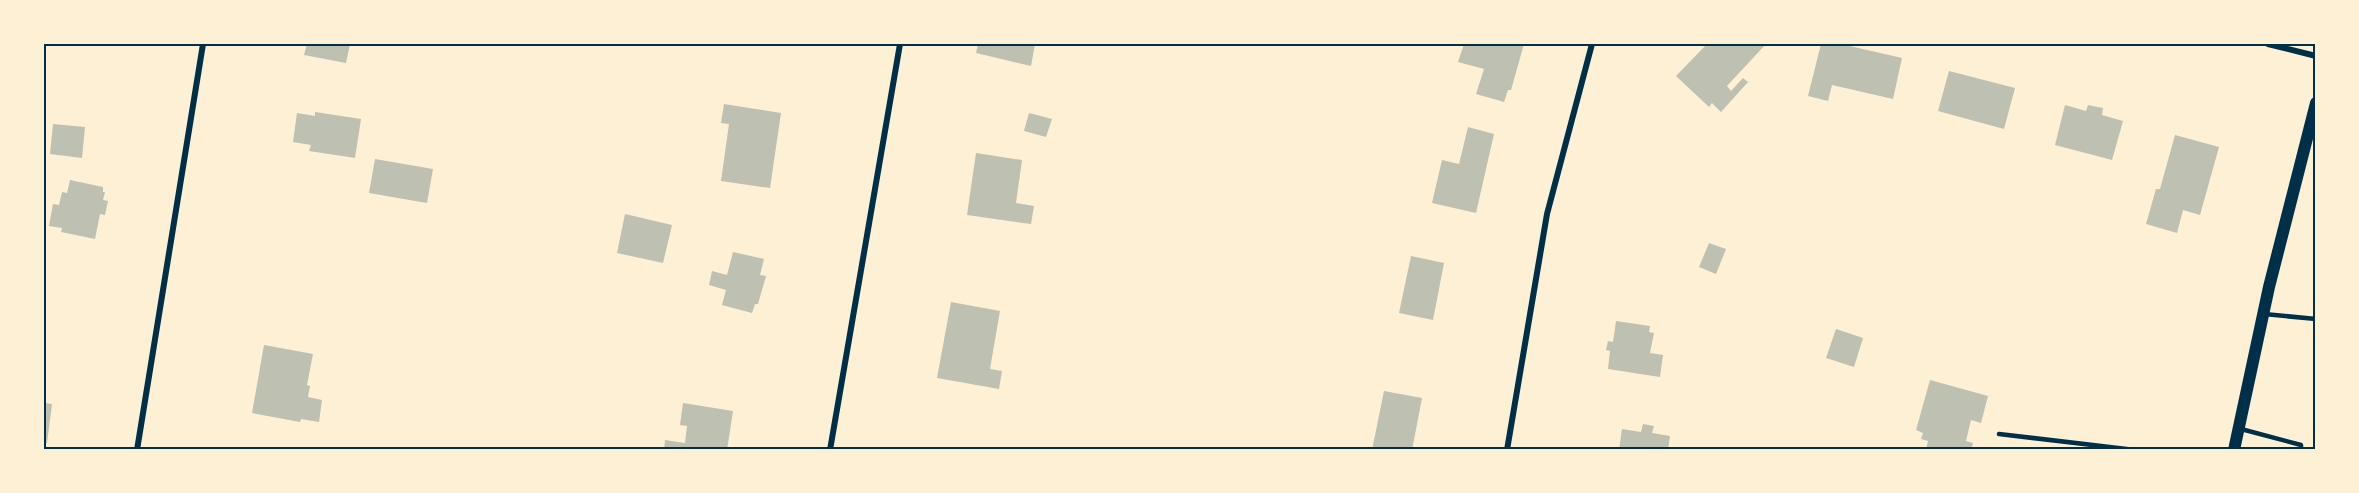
<svg xmlns="http://www.w3.org/2000/svg" width="2359" height="493" font-family="Arial,sans-serif">
	<rect width="100%" height="100%" fill="#fdf0d5"/>
	<g fill="#bec0b2">
		<path d="M307,44H350L346,63L304,55Z"/>
		<path d="M978,44H1035L1031,66L976,53Z"/>
		<path d="M1464,44H1524L1511,90H1508L1504,102L1476,94L1484,69L1458,62Z"/>
		<path d="M1707,44L1765,45L1727,86L1731,91L1743,78L1748,82L1721,112L1712,103L1709,107L1676,76Z"/>
		<path d="M1821,44H1841L1902,58L1893,99L1832,85L1828,101L1808,96Z"/>
		<path d="M1949,71L2015,88L2004,129L1938,111Z"/>
		<path d="M724,104L781,113L770,188L721,181L729,124L721,123Z"/>
		<path d="M2065,105L2086,111L2088,105L2103,108L2102,115L2123,121L2112,160L2055,145Z"/>
		<path d="M315,112L361,119L355,158L309,151L311,145L293,142L297,113L315,116Z"/>
		<path d="M1029,113L1052,119L1046,137L1024,131Z"/>
		<path d="M53,124L85,127L82,158L50,154Z"/>
		<path d="M1468,127L1494,134L1476,213L1432,203L1442,160L1459,164Z"/>
		<path d="M2175,135L2219,147L2200,215L2183,210L2177,233L2146,224L2156,189H2160Z"/>
		<path d="M976,153L1022,160L1016,203L1034,206L1031,224L967,215Z"/>
		<path d="M375,159L433,169L427,203L369,193Z"/>
		<path d="M70,180L103,187V192H105L103,200L108,201L105,215L100,214L95,239L61,232L62,228L49,226L53,204L59,205L62,192L67,193Z"/>
		<path d="M625,214L672,225L663,263L617,253Z"/>
		<path d="M1709,243L1726,249L1716,274L1699,267Z"/>
		<path d="M733,252L764,259L760,275L766,276L758,304H755L752,313L722,305L726,290L709,285L712,271L727,275Z"/>
		<path d="M1411,256L1444,263L1433,320L1399,313Z"/>
		<path d="M951,302L1000,311L990,369L1002,371L999,389L937,378Z"/>
		<path d="M1616,321L1650,326L1649,332L1654,333L1650,353L1663,355L1660,377L1608,369L1610,351L1606,350L1608,341L1613,342Z"/>
		<path d="M1836,329L1863,338L1854,367L1826,358Z"/>
		<path d="M264,345L313,354L307,385L310,386L308,397L322,400L319,422L301,419L300,422L252,413Z"/>
		<path d="M1930,380L1988,396L1981,423L1971,420L1966,441L1973,443L1971,450H1926L1928,441L1921,439L1923,433L1916,430Z"/>
		<path d="M1384,391L1422,398L1412,450H1372Z"/>
		<path d="M44,403L52,404L47,443H44Z"/>
		<path d="M683,403L733,411L727,450H664L665,440L685,443L687,426L680,425Z"/>
		<path d="M1643,424L1654,426L1652,433L1670,436L1668,450H1619L1622,429L1641,432Z"/>
	</g>
	<g fill="none" stroke-linecap="round" stroke-linejoin="round">
		<g stroke="#003049" stroke-width="4.5">
			<path d="M2264,314L2316,319"/>
			<path d="M2241,429L2301,445V450"/>
			<path d="M1999,434L2135,450"/>
		</g>
		<g stroke="#003049" stroke-width="6">
			<path d="M2268,44L2316,56"/>
			<path d="M137,450L203,44"/>
			<path d="M830,450L900,44"/>
			<path d="M1507,450L1547,214L1592,44"/>
		</g>
		<path stroke="#003049" stroke-width="12" d="M2234,450L2269,287L2316,103"/>
	</g>
	<rect width="2359" height="493" fill="none" stroke="#fdf0d5" stroke-width="90"/>
	<rect x="45" y="45" width="2269" height="403" fill="none" stroke="#003049" stroke-width="2"/>
</svg>
